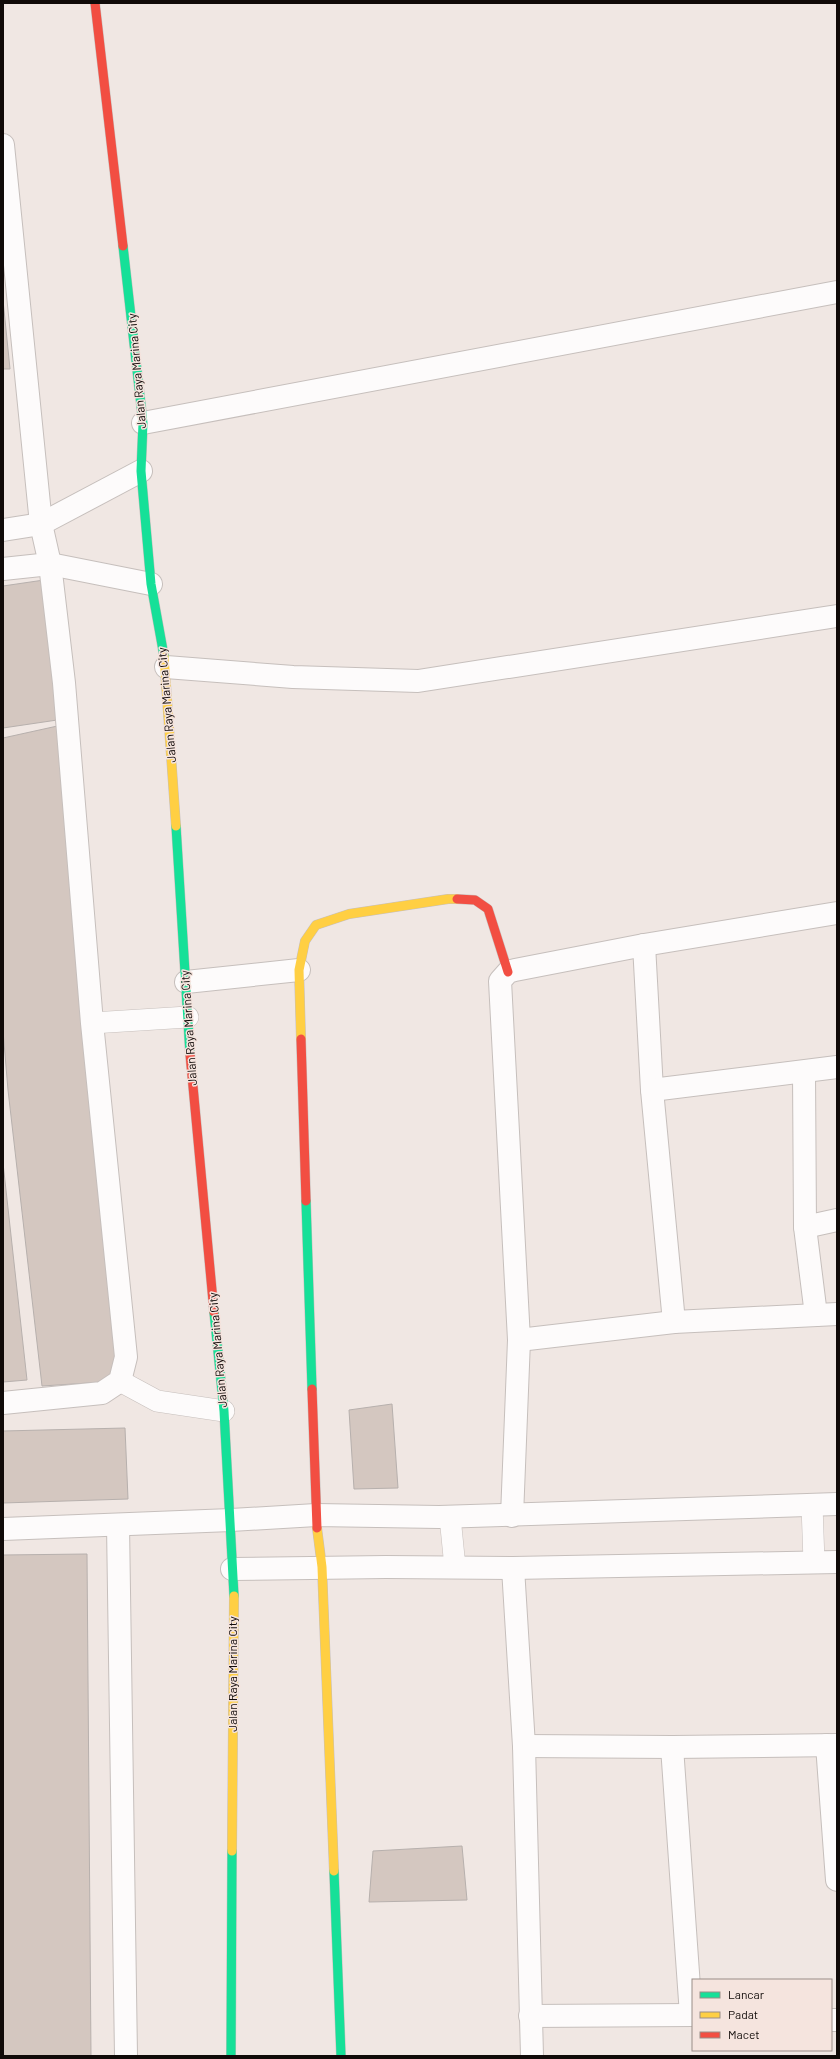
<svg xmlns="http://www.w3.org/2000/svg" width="840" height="2059" font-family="Barlow,sans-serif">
	<rect width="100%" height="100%" fill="#f0e7e3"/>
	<g fill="#d4c7c0" stroke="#b7b0ad">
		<path d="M3,300L10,369H3Z"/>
		<path d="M44,580L64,719L3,728V586Z"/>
		<path d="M62,725L120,1381L42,1386L8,1090L3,1031V738Z"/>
		<path d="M3,1163L27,1380L3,1382Z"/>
		<path d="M392,1404L398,1488L354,1489L349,1410Z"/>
		<path d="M125,1428L128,1499L3,1503V1431Z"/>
		<path d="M87,1554L91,2056H3V1555Z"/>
		<path d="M462,1846L467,1900L369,1902L373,1851Z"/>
	</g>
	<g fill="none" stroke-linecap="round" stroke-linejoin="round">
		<defs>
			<g id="lane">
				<path d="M92,1023L188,1017"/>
				<path d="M120,1381L157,1401L224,1411"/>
				<path d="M812,1505L814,1562"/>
				<path d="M450,1517L455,1567"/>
			</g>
			<g id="street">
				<path d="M3,145L41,524L50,564L64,683L92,1023L126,1357L120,1381L102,1393L3,1403"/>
				<path d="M143,423L837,292"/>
				<path d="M3,530L41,524L141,471"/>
				<path d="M3,569L50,564L151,584"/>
				<path d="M166,667L293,677L418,681L837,616"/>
				<path d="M644,945L652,1090L674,1322"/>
				<path d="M186,982L299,970"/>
				<path d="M804,1073L805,1227L816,1315"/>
				<path d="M652,1090L837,1067"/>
				<path d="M805,1227L837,1220"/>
				<path d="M519,1340L674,1322L837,1314"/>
				<path d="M512,1516L519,1340L500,981L508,972L515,970L644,945L837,913"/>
				<path d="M118,1525L126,2056"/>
				<path d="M3,1529L231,1520L316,1515L439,1517L837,1504"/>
				<path d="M513,1568L524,1746L532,2056"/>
				<path d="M232,1569L386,1567L513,1568L837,1562"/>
				<path d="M827,1745L837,1880"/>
				<path d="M524,1746L672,1747L837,1745"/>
				<path d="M672,1747L691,2015"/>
				<path d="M530,2016L693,2015"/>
				<path d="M831,2020H837"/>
			</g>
			<g id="fast">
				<path d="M123,246L143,423L141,471L151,584L164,656"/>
				<path d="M176,826L190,1054"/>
				<path d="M306,1201L312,1389"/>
				<path d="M214,1312L224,1411L234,1596"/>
				<path d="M334,1871L341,2056"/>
				<path d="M231,2056L232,1851"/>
			</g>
			<g id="slow">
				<path d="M164,656L176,826"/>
				<path d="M301,1039L299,970L305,941L316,925L349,914L448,899H457"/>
				<path d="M317,1528L322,1567L334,1871"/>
				<path d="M232,1851L234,1596"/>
			</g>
			<g id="jam">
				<path d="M95,3L123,246"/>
				<path d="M457,899L475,900L488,909L508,972"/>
				<path d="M301,1039L306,1201"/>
				<path d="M190,1054L214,1312"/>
				<path d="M312,1389L317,1528"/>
			</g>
		</defs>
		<use href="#lane" stroke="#c6bfbc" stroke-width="22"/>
		<use href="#street" stroke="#c6bfbc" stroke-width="24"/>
		<use href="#fast" stroke="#c6bfbc" stroke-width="10"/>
		<use href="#slow" stroke="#c6bfbc" stroke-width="10"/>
		<use href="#jam" stroke="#c6bfbc" stroke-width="10"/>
		<use href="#lane" stroke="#fdfbfb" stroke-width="21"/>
		<use href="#street" stroke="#fdfbfb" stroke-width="22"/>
		<use href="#fast" stroke="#16e098" stroke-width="9"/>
		<use href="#slow" stroke="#ffcf43" stroke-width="9"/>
		<use href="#jam" stroke="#f24e42" stroke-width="9"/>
	</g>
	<g text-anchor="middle" stroke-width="3" stroke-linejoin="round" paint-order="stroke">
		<g font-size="12" fill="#100a08" stroke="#f5e4de">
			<text transform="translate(137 371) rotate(-95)" y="4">Jalan Raya Marina City</text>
			<text transform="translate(167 705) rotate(-95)" y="4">Jalan Raya Marina City</text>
			<text transform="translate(189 1028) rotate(-94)" y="4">Jalan Raya Marina City</text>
			<text transform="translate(218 1350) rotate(-95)" y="4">Jalan Raya Marina City</text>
			<text transform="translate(233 1674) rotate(-90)" y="4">Jalan Raya Marina City</text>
		</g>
	</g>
	<rect width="840" height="2059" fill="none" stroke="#100a08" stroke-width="8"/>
	<rect x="692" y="1979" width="140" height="72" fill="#f5e4de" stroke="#998d88"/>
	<rect x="700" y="1992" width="20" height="6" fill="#16e098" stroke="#998d88"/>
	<text x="728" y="1999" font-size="12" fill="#100a08">Lancar</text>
	<rect x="700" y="2012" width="20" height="6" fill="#ffcf43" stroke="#998d88"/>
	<text x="728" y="2019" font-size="12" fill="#100a08">Padat</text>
	<rect x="700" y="2032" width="20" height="6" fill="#f24e42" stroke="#998d88"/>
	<text x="728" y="2039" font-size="12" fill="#100a08">Macet</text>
</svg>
